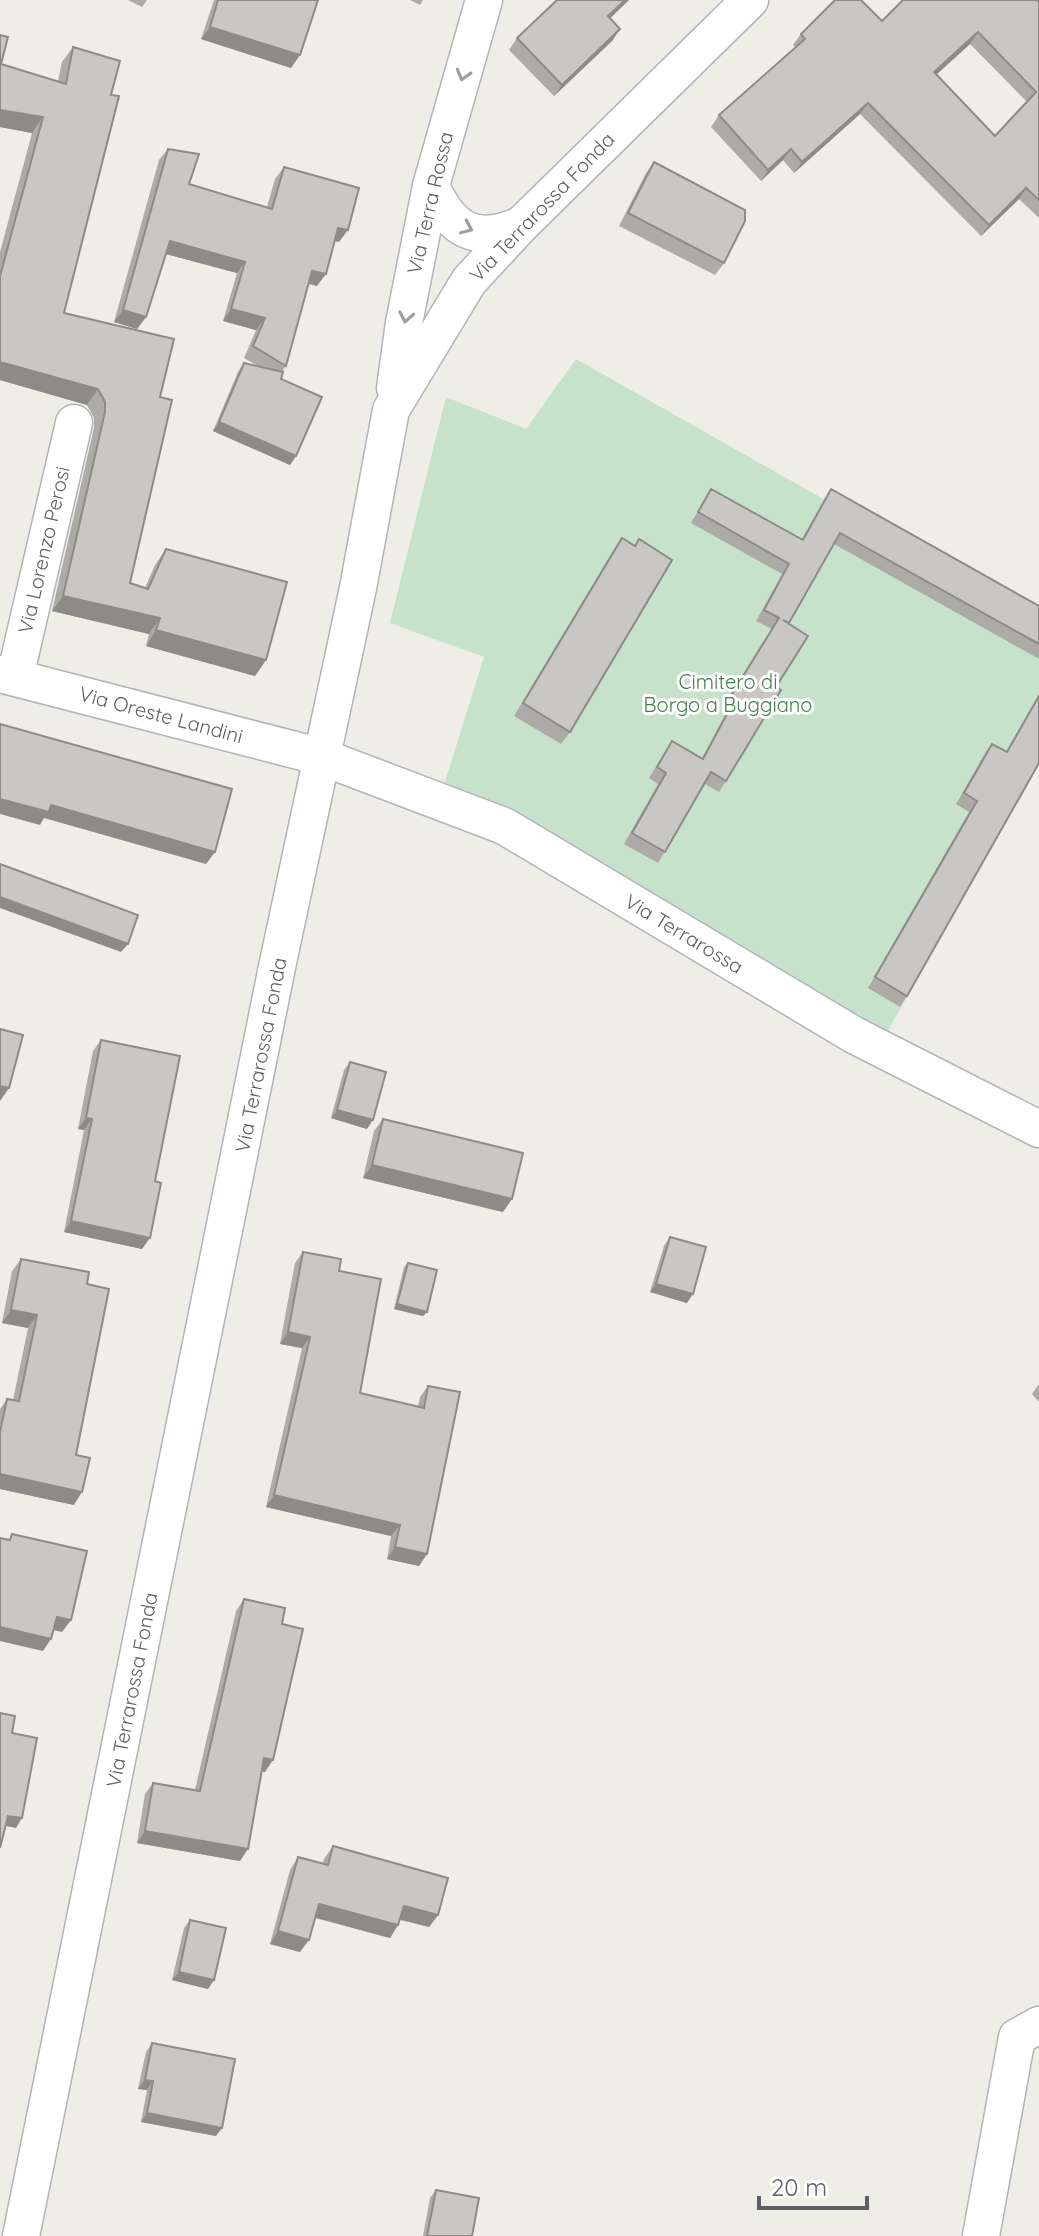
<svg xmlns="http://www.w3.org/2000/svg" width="1039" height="2236" font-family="Quicksand,sans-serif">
	<rect width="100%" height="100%" fill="#eeede6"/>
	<path fill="#c6e2ca" d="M576,359L1039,621V761L886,1034L445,782L484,657L390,623L446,397L526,429Z"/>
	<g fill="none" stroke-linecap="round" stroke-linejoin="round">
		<defs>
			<g id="street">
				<path d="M431,186C451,230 475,245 521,225"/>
				<path d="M395,388L404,323L431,186L484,0"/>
				<path d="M0,674L322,757L504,826L854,1035L1039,1129"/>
				<path d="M15,677L74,423"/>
				<path d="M21,2236L277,967L358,588L391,410L469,281L521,225L750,0"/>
				<path d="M981,2236L1017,2037L1039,2025"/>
			</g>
		</defs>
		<use href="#street" stroke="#b3b4b9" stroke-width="39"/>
		<use href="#street" stroke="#fff" stroke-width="36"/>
	</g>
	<g fill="#adaba7" fill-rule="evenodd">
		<path d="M128,0H147L142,7Z"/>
		<path d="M214,0H318L291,68L201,39Z"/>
		<path d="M410,0H423L420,5Z"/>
		<path d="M557,0H629L610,18L620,29L612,41L554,96L509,50L517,38Z"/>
		<path d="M1039,2V218L1019,199L981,236L860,114L794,173L783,160L761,181L711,127L719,115L795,47L793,45L801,34L882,21ZM970,44L1027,102L995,136L936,75Z"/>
		<path d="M0,35L1,64L58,81L62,62L73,47L111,95L64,313L160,397L130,583L145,588L155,565L166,549L266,660L255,676L146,646L149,634L52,611L94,428V418L87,405L0,380V252L32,133L0,127Z"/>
		<path d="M168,149L189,184L267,207L275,179L284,167L339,242L335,241L317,286L309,284L286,366L282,372L281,379L296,456L290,465L213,431L238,372L244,363L258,366L244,358L256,330L223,321L237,273L166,254L146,317L137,329L114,322L159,160Z"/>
		<path d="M654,162L724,263L715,275L619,226L645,175Z"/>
		<path d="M711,489L802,539L824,500L831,489L1039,606V659L834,544L789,624L776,687L726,781L719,792L705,784L658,863L624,844L658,784L649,778L672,741L702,758L729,708L724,705L772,629L756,621L782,574L691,523Z"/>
		<path d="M622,538L570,732L561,744L514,716L613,551Z"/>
		<path d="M1039,694V763L907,996L900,1007L868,988L969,812L956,804L984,755L992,744L1006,752Z"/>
		<path d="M101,1040L155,1181L142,1249L64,1232L84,1130L78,1129L93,1051Z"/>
		<path d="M350,1062L367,1129L331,1118L344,1070Z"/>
		<path d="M383,1119L503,1212L363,1178L374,1131Z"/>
		<path d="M670,1237L687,1303L650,1292L664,1246Z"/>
		<path d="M303,1252L339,1271L360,1393L418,1407L420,1397L428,1386L427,1554L419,1566L387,1559L391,1536L266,1507L302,1348L280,1344L295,1263Z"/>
		<path d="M21,1259L87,1284L74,1505L0,1489V1409L7,1399L13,1400L28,1328L2,1323L12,1271Z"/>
		<path d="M408,1263L427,1312L423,1316L394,1309L404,1267Z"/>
		<path d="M1039,1384V1402L1032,1394Z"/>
		<path d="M244,1599L282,1624L265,1772L261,1771L240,1861L137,1843L145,1794L153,1783L195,1790L236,1611Z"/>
		<path d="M333,1846L438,1915L429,1927L400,1920L398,1925L390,1938L315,1918L300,1952L270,1944L290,1870L298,1857L323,1863L324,1859Z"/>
		<path d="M190,1920L208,1989L172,1980L184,1928Z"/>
		<path d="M152,2043L216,2136L141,2122L147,2090L138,2089L146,2052Z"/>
		<path d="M436,2190L472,2236H423L430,2198Z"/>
	</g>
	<g fill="#8d8b88">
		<path d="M625,0H629L600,28L608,16Z"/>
		<path d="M210,27L300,55L291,68L201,39Z"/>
		<path d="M620,29L612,41L554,96L562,85Z"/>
		<path d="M978,32L970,44L926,84L934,72Z"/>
		<path d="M868,103L860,114L794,173L802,162Z"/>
		<path d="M0,110L43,117L32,133L0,127Z"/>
		<path d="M791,149L783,160L761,181L768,170Z"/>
		<path d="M1026,188L1019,199L981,236L989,225Z"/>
		<path d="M338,228L348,230L339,242L330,240Z"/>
		<path d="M170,241L245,262L237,273L162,253Z"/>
		<path d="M312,271L326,274L317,286L304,282Z"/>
		<path d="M231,309L265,318L256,330L223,321Z"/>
		<path d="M123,310L146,317L137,329L114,322Z"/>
		<path d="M0,362L98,389L87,405L0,380Z"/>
		<path d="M219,422L296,456L290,465L213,431Z"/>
		<path d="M63,596L160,618L149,634L52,611Z"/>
		<path d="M156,630L266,660L255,676L146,646Z"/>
		<path d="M0,799L51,805L215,852L206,864L44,818L40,825L0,814Z"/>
		<path d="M0,897L128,944L121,952L0,908Z"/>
		<path d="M0,1086L9,1088L0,1101Z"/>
		<path d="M337,1110L373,1120L367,1129L331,1118Z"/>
		<path d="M86,1118L92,1119L84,1130L78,1129Z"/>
		<path d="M372,1165L512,1199L503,1212L363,1178Z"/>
		<path d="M71,1221L150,1238L142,1249L64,1232Z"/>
		<path d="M656,1284L693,1294L687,1303L650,1292Z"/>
		<path d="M397,1304L427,1312L423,1316L394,1309Z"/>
		<path d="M11,1310L37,1315L28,1328L2,1323Z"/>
		<path d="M288,1332L310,1337L302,1348L280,1344Z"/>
		<path d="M0,1474L82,1492L74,1505L0,1489Z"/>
		<path d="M274,1495L400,1525L391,1536L266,1507Z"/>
		<path d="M395,1547L427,1554L419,1566L387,1559Z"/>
		<path d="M57,1617L71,1620L62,1632L48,1629Z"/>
		<path d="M0,1627L51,1639L43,1651L0,1641Z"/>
		<path d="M264,1758L273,1760L265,1772L256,1770Z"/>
		<path d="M8,1816L22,1818L16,1828L1,1825Z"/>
		<path d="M145,1831L248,1849L240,1861L137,1843Z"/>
		<path d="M319,1904L398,1925L390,1938L310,1916Z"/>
		<path d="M404,1906L438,1915L429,1927L395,1918Z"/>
		<path d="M278,1931L309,1940L300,1952L270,1944Z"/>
		<path d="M179,1972L214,1980L208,1989L172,1980Z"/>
		<path d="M145,2080L153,2081L147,2090L138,2089Z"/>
		<path d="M147,2113L222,2128L216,2136L141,2122Z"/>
	</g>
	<g fill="#c9c7c2" stroke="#8d8b88" stroke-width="2" fill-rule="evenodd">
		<path d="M218,0H318L300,55L210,27Z"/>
		<path d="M557,0H625L608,16L620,29L562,85L517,38Z"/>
		<path d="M835,0H861L882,21L903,0H1037L1039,2V200L1026,188L989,225L868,103L802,162L791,149L768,170L719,115L805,39L801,34ZM978,32L1036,92L995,136L934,72Z"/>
		<path d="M0,35L8,37L1,64L66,84L73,47L120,61L111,95L119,96L64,313L174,339L160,397L172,400L130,583L148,589L166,549L287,582L266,660L156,630L160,618L63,596L105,412V402L98,389L0,362V276L43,117L0,110Z"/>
		<path d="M168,149L199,154L189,184L272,209L284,167L359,188L348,230L338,228L326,274L312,271L286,366L253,346L265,318L231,309L245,262L170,241L146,317L123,310Z"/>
		<path d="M654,162L745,210V221L724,263L628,213Z"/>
		<path d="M244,363L283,372L281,379L322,397L296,456L219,422Z"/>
		<path d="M711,489L803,540L831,489L1039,606V644L840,533L789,623L783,620L808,636L776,687L781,690L726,781L711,772L665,852L632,833L666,773L657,767L672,741L703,759L736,697L732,694L779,618L764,610L789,564L698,512Z"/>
		<path d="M622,538L635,546L639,539L672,560L570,732L523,703Z"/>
		<path d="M1039,696V763L907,996L875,977L977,801L964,793L992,744L1007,752Z"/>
		<path d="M0,724L232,789L215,852L51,805L49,812L0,799Z"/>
		<path d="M0,864L138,915L128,944L0,897Z"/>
		<path d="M0,1029L23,1035L9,1088L0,1086Z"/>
		<path d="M101,1040L180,1056L155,1181L161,1183L150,1238L71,1221L92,1119L86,1118Z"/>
		<path d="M350,1062L386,1072L373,1120L337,1110Z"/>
		<path d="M383,1119L523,1153L512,1199L372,1165Z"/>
		<path d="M670,1237L706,1247L693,1294L656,1284Z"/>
		<path d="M303,1252L341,1259L339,1271L381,1279L360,1393L424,1408L428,1386L460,1392L427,1554L395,1547L400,1525L274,1495L310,1337L288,1332Z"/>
		<path d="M21,1259L89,1272L87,1284L109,1289L76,1455L90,1458L82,1492L0,1474V1432L7,1399L19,1401L37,1315L11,1310Z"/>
		<path d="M408,1263L437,1270L427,1312L397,1304Z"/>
		<path d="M12,1534L87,1551L71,1620L57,1617L51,1639L0,1627V1538L10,1540Z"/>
		<path d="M244,1599L285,1608L282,1624L303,1629L273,1760L264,1758L248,1849L145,1831L153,1783L200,1791Z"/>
		<path d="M0,1713L15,1716L12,1733L37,1738L22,1818L8,1816L0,1848Z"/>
		<path d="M333,1846L448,1878L438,1915L404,1906L398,1925L319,1904L309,1940L278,1931L298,1857L328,1865Z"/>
		<path d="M190,1920L226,1928L214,1980L179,1972Z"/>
		<path d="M152,2043L235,2059L222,2128L147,2113L153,2081L145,2080Z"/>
		<path d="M436,2190L479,2198L472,2236H427Z"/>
	</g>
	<defs><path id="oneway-chevron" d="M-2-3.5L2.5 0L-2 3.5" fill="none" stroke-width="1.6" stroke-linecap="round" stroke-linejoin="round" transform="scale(2)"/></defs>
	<g stroke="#9e9fa2">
		<use href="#oneway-chevron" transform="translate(463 75) rotate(106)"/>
		<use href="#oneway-chevron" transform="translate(467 228) rotate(24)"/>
		<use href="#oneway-chevron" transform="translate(406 317) rotate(100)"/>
	</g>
	<g text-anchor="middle" stroke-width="6" stroke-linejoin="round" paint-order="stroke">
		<g font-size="20" fill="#5d5f64" stroke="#fff">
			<text transform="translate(430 203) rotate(-77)" y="7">Via Terra Rossa</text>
			<text transform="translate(542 207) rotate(-46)" y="7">Via Terrarossa Fonda</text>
			<text transform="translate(44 550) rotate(-77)" y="7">Via Lorenzo Perosi</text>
			<text transform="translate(161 715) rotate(15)" y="7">Via Oreste Landini</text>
			<text transform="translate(684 934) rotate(31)" y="7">Via Terrarossa</text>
			<text transform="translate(261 1055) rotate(-79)" y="7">Via Terrarossa Fonda</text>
			<text transform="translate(132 1690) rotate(-79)" y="7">Via Terrarossa Fonda</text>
		</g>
		<g font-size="20" fill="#41804d" stroke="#fff">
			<text x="728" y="689">Cimitero di<tspan x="728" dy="23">Borgo a Buggiano</tspan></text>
		</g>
	</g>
	<path d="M759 2196v12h108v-12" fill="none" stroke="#5d5f64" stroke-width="4"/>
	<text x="771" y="2196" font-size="24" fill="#5d5f64" stroke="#ffffff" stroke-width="6" paint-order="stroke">20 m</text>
</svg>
